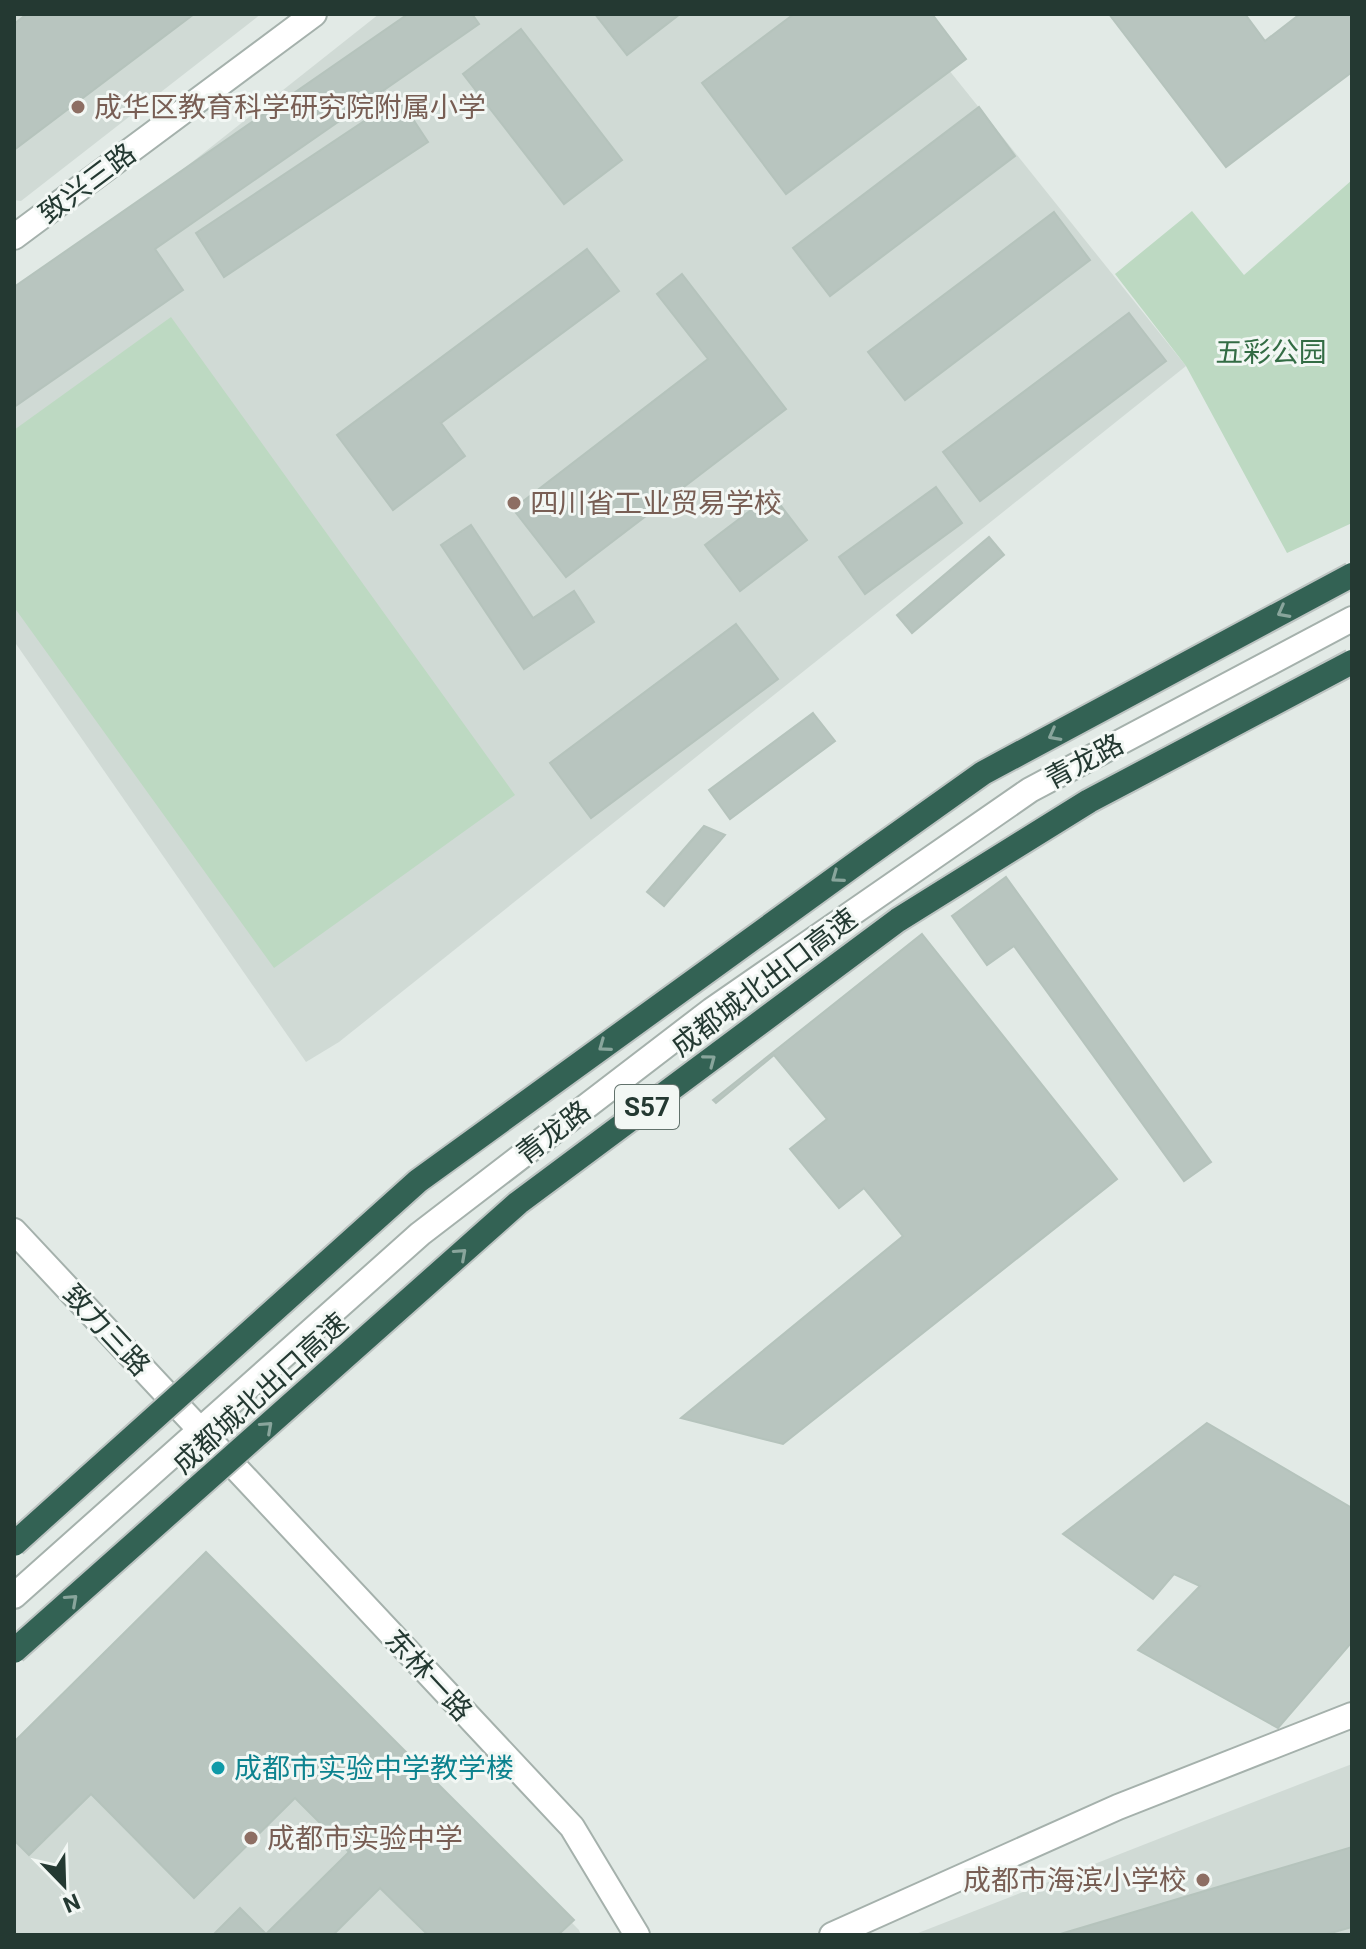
<svg xmlns="http://www.w3.org/2000/svg" width="1366" height="1949" font-family="Roboto,'Noto Sans SC',sans-serif">
	<rect width="100%" height="100%" fill="#e2eae6"/>
	<g fill="#d0dad5">
		<path d="M14,14H261L21,201L14,200Z"/>
		<path d="M379,14H904L1186,366L339,1042L306,1062L14,641V303Z"/>
		<path d="M248,1596L579,1930L581,1935H14V1747Z"/>
		<path d="M1352,1764V1935H913L1194,1825Z"/>
	</g>
	<g fill="#bdd9c2">
		<path d="M1352,180V523L1287,553L1186,366L1115,274L1192,211L1244,275Z"/>
		<path d="M171,317L515,795L274,968L14,607V430Z"/>
	</g>
	<g fill="#b8c5bf" stroke="#b5c3bc" stroke-width="2">
		<path d="M27,14H194L14,150V24Z"/>
		<path d="M408,14H472L479,24L155,249L183,290L14,407V287Z"/>
		<path d="M595,14H680L627,55Z"/>
		<path d="M794,14H932L966,59L786,194L702,83Z"/>
		<path d="M1109,14H1245L1265,41L1300,14H1352V72L1226,167Z"/>
		<path d="M521,29L622,160L564,204L463,74Z"/>
		<path d="M399,98L428,142L224,277L196,233Z"/>
		<path d="M979,107L1015,156L830,296L793,248Z"/>
		<path d="M1054,212L1090,260L905,400L868,352Z"/>
		<path d="M587,249L619,291L441,423L465,456L393,510L337,435Z"/>
		<path d="M682,274L786,409L566,577L513,509L708,359L657,294Z"/>
		<path d="M1129,313L1166,361L980,501L943,452Z"/>
		<path d="M936,487L962,523L865,594L839,557Z"/>
		<path d="M772,494L807,540L740,591L705,545Z"/>
		<path d="M471,525L533,618L574,591L594,622L524,669L441,545Z"/>
		<path d="M989,537L1004,555L912,633L897,615Z"/>
		<path d="M736,624L778,679L591,818L550,763Z"/>
		<path d="M813,713L835,741L730,819L709,790Z"/>
		<path d="M704,826L725,835L664,906L647,892Z"/>
		<path d="M1006,877L1211,1162L1184,1181L1014,946L987,965L952,916Z"/>
		<path d="M922,934L1117,1179L783,1444L681,1418L903,1236L864,1188L839,1208L790,1149L827,1119L774,1055L716,1103L713,1100Z"/>
		<path d="M1207,1423L1352,1508V1642L1278,1728L1138,1650L1200,1586L1174,1574L1153,1599L1063,1534Z"/>
		<path d="M206,1552L574,1920L558,1935H428L380,1888L333,1935H213L240,1908L266,1934L349,1852L295,1798L194,1898L91,1794L29,1855L14,1840V1742Z"/>
		<path d="M1352,1847V1927L1324,1935H1057Z"/>
	</g>
	<g fill="none" stroke-linecap="round" stroke-linejoin="round">
		<defs>
			<g id="minor">
				<path d="M14,237L314,14"/>
				<path d="M832,1935L1118,1807L1352,1715"/>
			</g>
			<g id="tertiary">
				<path d="M14,1231L572,1827L637,1935"/>
				<path d="M14,1596L420,1234L712,1010L1030,790L1352,619"/>
			</g>
		</defs>
		<use href="#minor" stroke="#a5b1ac" stroke-width="28"/>
		<use href="#tertiary" stroke="#a5b1ac" stroke-width="28"/>
		<use href="#minor" stroke="#fff" stroke-width="24"/>
		<use href="#tertiary" stroke="#fff" stroke-width="24"/>
		<defs>
			<g id="motorway-bridge">
				<path d="M14,1544L418,1181L865,857L983,773L1352,575"/>
				<path d="M14,1651L518,1203L898,920L1089,801L1352,662"/>
			</g>
		</defs>
		<use href="#motorway-bridge" stroke="#bdc4c2" stroke-width="28" stroke-linecap="butt"/>
		<use href="#motorway-bridge" stroke="#336254" stroke-width="24"/>
	</g>
	<defs><path id="oneway-chevron" d="M-2-3.5L2.5 0L-2 3.5" fill="none" stroke-width="1.6" stroke-linecap="round" stroke-linejoin="round" transform="scale(2)"/></defs>
	<g stroke="#89a59c">
		<use href="#oneway-chevron" transform="translate(1283 612) rotate(152)"/>
		<use href="#oneway-chevron" transform="translate(1054 735) rotate(152)"/>
		<use href="#oneway-chevron" transform="translate(837 877) rotate(144)"/>
		<use href="#oneway-chevron" transform="translate(604 1046) rotate(144)"/>
		<use href="#oneway-chevron" transform="translate(710 1060) rotate(-37)"/>
		<use href="#oneway-chevron" transform="translate(461 1254) rotate(-42)"/>
		<use href="#oneway-chevron" transform="translate(267 1427) rotate(-42)"/>
		<use href="#oneway-chevron" transform="translate(72 1600) rotate(-42)"/>
	</g>
	<g fill="#8d6e63" stroke="#f2f7f4" stroke-width="3">
		<circle cx="78" cy="107" r="8"/>
		<circle cx="514" cy="503" r="8"/>
		<circle cx="251" cy="1838" r="8"/>
		<circle cx="1203" cy="1880" r="8"/>
	</g>
	<circle fill="#0f9aa8" stroke="#f2f7f4" stroke-width="3" cx="218" cy="1768" r="8"/>
	<g text-anchor="middle" stroke-width="6" stroke-linejoin="round" paint-order="stroke">
		<rect fill="#f2f7f4" stroke="#62726c" stroke-width="2" x="615" y="1085" width="64" height="44" rx="6"/>
		<g font-size="26" font-weight="bold" fill="#243932">
			<text x="647" y="1116">S57</text>
		</g>
		<g font-size="28" fill="#785e54" stroke="#f2f7f4" text-anchor="start">
			<text x="94" y="117">成华区教育科学研究院附属小学</text>
			<text x="530" y="513">四川省工业贸易学校</text>
			<text x="267" y="1848">成都市实验中学</text>
			<text x="1187" y="1890" text-anchor="end">成都市海滨小学校</text>
		</g>
		<g font-size="28" fill="#243932" stroke="#f2f7f4">
			<text transform="translate(87 183) rotate(-37)" y="10">致兴三路</text>
			<text transform="translate(1084 761) rotate(-28)" y="10">青龙路</text>
			<text transform="translate(764 982) rotate(-37)" y="10">成都城北出口高速</text>
			<text transform="translate(553 1132) rotate(-37)" y="10">青龙路</text>
			<text transform="translate(107 1330) rotate(47)" y="10">致力三路</text>
			<text transform="translate(260 1393) rotate(-42)" y="10">成都城北出口高速</text>
			<text transform="translate(429 1675) rotate(47)" y="10">东林一路</text>
		</g>
		<g font-size="28" fill="#336c44" stroke="#f2f7f4">
			<text x="1271" y="362">五彩公园</text>
		</g>
		<g font-size="28" fill="#0d838f" stroke="#f2f7f4" text-anchor="start">
			<text x="234" y="1778">成都市实验中学教学楼</text>
		</g>
	</g>
	<rect width="1366" height="1949" fill="none" stroke="#243932" stroke-width="32"/>
	<g transform="translate(64 1885) rotate(157)" stroke="#f2f7f4" stroke-width="6" paint-order="stroke">
	<path d="M0-6L14 30L0 20L-14 30Z" fill="#243932"/>
	<text y="-12" font-size="22" font-weight="bold" text-anchor="middle" fill="#243932">N</text>
	</g>
</svg>
